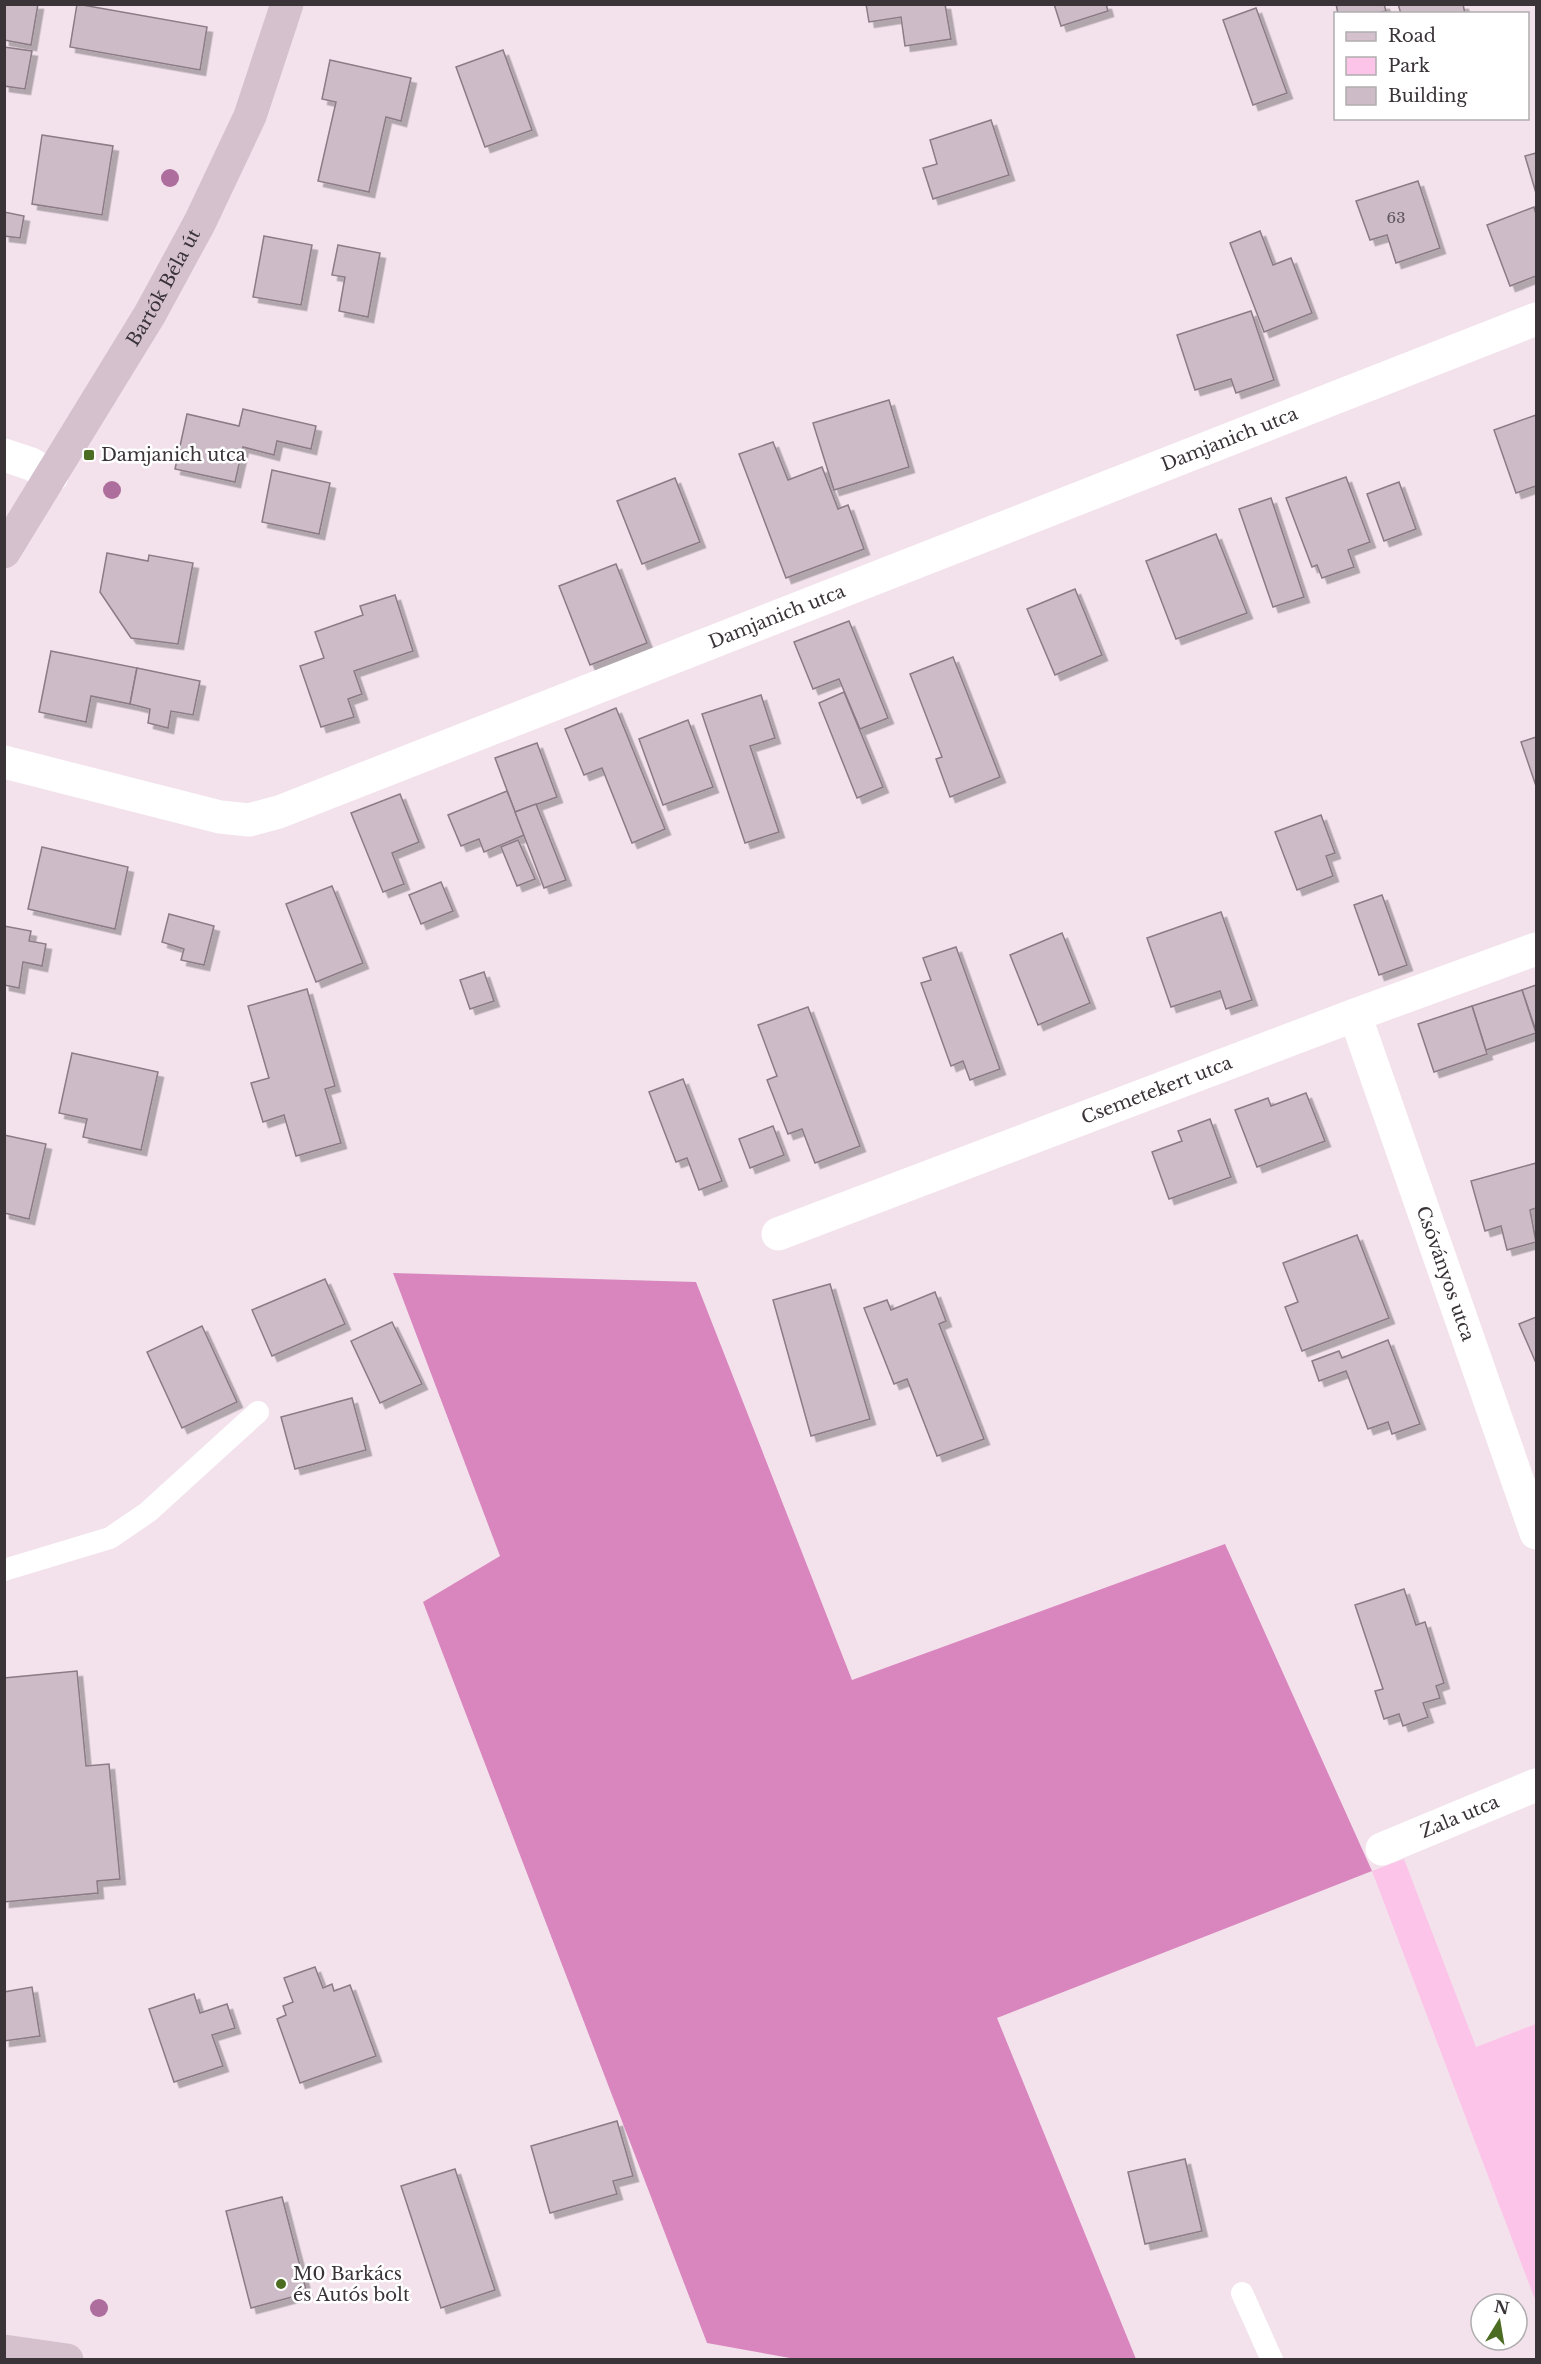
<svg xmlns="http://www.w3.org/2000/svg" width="1541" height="2364" font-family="'Libre Baskerville',serif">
	<defs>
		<filter id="shadow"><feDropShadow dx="5.5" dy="5.5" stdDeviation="0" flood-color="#0004"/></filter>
	</defs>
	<rect width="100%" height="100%" fill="#f3e2ec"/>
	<path fill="#fbc4e8" d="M1404,1859L1476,2047L1536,2024V2302L1372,1871Z"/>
	<path fill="#d986bf" d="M393,1273L696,1282L852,1680L1225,1544L1372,1871L997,2018L1136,2359L801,2360L707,2343L423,1602L500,1556Z"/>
	<g fill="#cdbcc7" stroke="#8b7b85" stroke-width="1.5" filter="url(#shadow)">
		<path d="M4,4H38L31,45L4,40Z"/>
		<path d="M77,4L207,27L200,70L70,47Z"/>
		<path d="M866,4H945L951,39L905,46L901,17L869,22Z"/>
		<path d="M1054,4H1106L1108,11L1061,26Z"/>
		<path d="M1336,4H1384L1386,11L1373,14H1338Z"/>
		<path d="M1398,4H1463L1465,14H1401Z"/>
		<path d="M1256,8L1287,93L1253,105L1223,20Z"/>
		<path d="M4,47L32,51L25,89L4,86Z"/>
		<path d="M503,50L532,130L485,147L456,67Z"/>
		<path d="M330,60L411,78L401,121L386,117L369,192L318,181L336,102L322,99Z"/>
		<path d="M991,120L1009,175L933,199L923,168L937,164L930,140Z"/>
		<path d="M42,135L113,146L102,215L32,204Z"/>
		<path d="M1536,153V193L1525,156Z"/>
		<path d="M1418,181L1440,248L1396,263L1387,235L1370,240L1356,201Z"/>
		<path d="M1534,207L1536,214V276L1510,286L1487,225Z"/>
		<path d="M4,212L24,216L20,238L4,236Z"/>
		<path d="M1260,231L1273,265L1291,258L1312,313L1264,332L1230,243Z"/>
		<path d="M264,236L312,245L301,305L253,297Z"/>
		<path d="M338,245L380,253L368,317L339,311L345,277L332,275Z"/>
		<path d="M1251,311L1274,380L1236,393L1231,379L1195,390L1177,335Z"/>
		<path d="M889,400L909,467L834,490L813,423Z"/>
		<path d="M243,409L316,426L311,449L277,441L274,455L243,447L235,482L175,469L187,414L239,426Z"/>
		<path d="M1536,415V486L1516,493L1494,430Z"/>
		<path d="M773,442L788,480L822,467L838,509L848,505L864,549L786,578L739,454Z"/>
		<path d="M272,470L330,483L319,534L262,522Z"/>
		<path d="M1346,477L1370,542L1348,550L1354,567L1322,578L1317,565L1312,567L1286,498Z"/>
		<path d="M675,478L700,542L642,564L617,501Z"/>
		<path d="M1399,482L1416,529L1384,541L1367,494Z"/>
		<path d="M1271,498L1304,597L1273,607L1239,509Z"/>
		<path d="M1216,534L1247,613L1176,639L1146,561Z"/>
		<path d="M107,553L148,561L149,555L193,563L178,644L131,638L100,592Z"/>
		<path d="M616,564L647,643L590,665L559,586Z"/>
		<path d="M1075,589L1102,655L1055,675L1027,609Z"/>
		<path d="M395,595L413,651L354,671L362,694L348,699L354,717L321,727L300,666L324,658L315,632L363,615L360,606Z"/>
		<path d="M849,621L888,718L860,729L839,679L813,689L794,642Z"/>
		<path d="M51,651L137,668L130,704L91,696L86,722L39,712Z"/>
		<path d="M953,657L1000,777L950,797L936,759L942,757L910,674Z"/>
		<path d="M137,668L200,681L193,715L171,711L168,728L148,723L150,709L130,704Z"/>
		<path d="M844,692L883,787L857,798L819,703Z"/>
		<path d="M761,695L775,738L750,746L779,832L745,843L702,714Z"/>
		<path d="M616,708L665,829L632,843L602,768L584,775L565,729Z"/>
		<path d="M688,720L713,787L663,805L639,739Z"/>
		<path d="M1536,737V786L1521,742Z"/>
		<path d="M537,743L557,797L515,812L495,758Z"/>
		<path d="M507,791L524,835L484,852L479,839L461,846L448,815Z"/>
		<path d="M400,794L419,842L392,853L404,884L383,892L351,813Z"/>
		<path d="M536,804L566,880L544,888L515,812Z"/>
		<path d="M1321,815L1335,853L1326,856L1333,876L1297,890L1275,832Z"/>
		<path d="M518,840L535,879L517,886L501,847Z"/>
		<path d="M42,847L128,867L115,929L28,909Z"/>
		<path d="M441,882L453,911L421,924L409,895Z"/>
		<path d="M332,886L363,963L316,982L286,904Z"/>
		<path d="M1382,895L1407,965L1379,975L1354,905Z"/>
		<path d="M1221,912L1252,1000L1226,1009L1220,991L1171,1007L1147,938Z"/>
		<path d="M169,914L214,926L204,965L181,960L184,949L162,942Z"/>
		<path d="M4,926L31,931L29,941L46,944L42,966L23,962L19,988L4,985Z"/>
		<path d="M1062,933L1090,1003L1038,1025L1010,955Z"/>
		<path d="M956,947L1000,1069L970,1080L963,1061L951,1066L921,983L931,980L923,958Z"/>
		<path d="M484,972L494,1001L470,1009L460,980Z"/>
		<path d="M1536,985V1031L1522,990Z"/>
		<path d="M307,989L335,1086L325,1089L341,1143L296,1156L284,1115L263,1122L251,1083L269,1078L248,1006Z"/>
		<path d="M1522,990L1536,1033L1486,1050L1472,1006Z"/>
		<path d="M1472,1006L1487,1054L1434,1072L1418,1024Z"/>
		<path d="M808,1007L860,1146L815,1163L802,1129L788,1134L767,1080L777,1076L758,1025Z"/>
		<path d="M72,1053L158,1072L141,1150L83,1137L87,1119L59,1113Z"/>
		<path d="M683,1079L722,1181L699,1190L687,1158L676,1162L649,1092Z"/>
		<path d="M1306,1093L1325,1141L1257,1167L1235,1110L1268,1098L1271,1106Z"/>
		<path d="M1210,1119L1231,1177L1169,1199L1152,1152L1182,1141L1178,1131Z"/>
		<path d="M773,1126L784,1155L750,1168L739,1139Z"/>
		<path d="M4,1135L46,1144L29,1219L4,1213Z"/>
		<path d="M1536,1163V1208L1530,1210L1536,1242L1507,1250L1501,1226L1485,1231L1471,1181Z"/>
		<path d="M1357,1235L1389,1318L1302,1351L1285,1307L1298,1302L1283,1263Z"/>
		<path d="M325,1279L345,1324L272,1356L252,1310Z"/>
		<path d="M830,1284L870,1419L811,1436L773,1300Z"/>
		<path d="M935,1292L946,1321L939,1324L984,1439L937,1456L907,1379L894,1384L864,1308L887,1300L891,1310Z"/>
		<path d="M1536,1317V1363L1519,1324Z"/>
		<path d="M392,1322L422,1384L380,1403L351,1341Z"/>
		<path d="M202,1326L237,1402L182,1428L147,1352Z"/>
		<path d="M1388,1340L1420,1424L1392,1434L1388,1422L1368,1429L1346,1371L1319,1381L1312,1361L1339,1351L1342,1358Z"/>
		<path d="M352,1398L366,1450L295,1469L281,1417Z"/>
		<path d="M1404,1589L1416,1625L1425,1622L1444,1683L1436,1686L1440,1698L1423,1703L1428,1717L1403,1726L1399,1714L1384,1719L1375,1691L1383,1689L1355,1605Z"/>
		<path d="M77,1671L86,1766L109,1764L120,1879L97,1881L98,1893L4,1902V1678Z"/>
		<path d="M315,1967L323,1988L332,1984L334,1991L350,1985L376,2056L300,2083L277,2019L286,2015L283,2006L293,2002L284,1978Z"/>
		<path d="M32,1987L40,2036L4,2041V1992Z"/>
		<path d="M194,1994L200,2013L227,2004L235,2028L212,2035L223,2066L174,2082L149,2009Z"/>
		<path d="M617,2121L633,2176L613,2181L617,2194L550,2213L531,2146Z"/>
		<path d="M1185,2159L1202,2231L1145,2244L1128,2172Z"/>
		<path d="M455,2169L495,2290L441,2308L401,2186Z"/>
		<path d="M282,2197L307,2293L251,2308L226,2211Z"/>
	</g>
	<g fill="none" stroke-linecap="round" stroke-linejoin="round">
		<g stroke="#fff" stroke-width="22">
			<path d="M4,1570L110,1538L148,1512L258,1412"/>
			<path d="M1242,2293L1272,2360"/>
		</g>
		<g stroke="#fff" stroke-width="33">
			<path d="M4,455L31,464L52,476"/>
			<path id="s1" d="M4,762L220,817L249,820L279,812L1536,319"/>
			<path id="s2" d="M1355,1015L1536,1533"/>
			<path id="s3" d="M778,1234L1355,1015L1536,949"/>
			<path id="s4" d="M1382,1849L1536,1785"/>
		</g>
		<g stroke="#d5c1ce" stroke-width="33">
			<path id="s5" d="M4,552L150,314L200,222L250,116L287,4"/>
			<path d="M4,2351L67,2360"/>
		</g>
	</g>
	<g fill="#ad6e9d">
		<circle cx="170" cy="178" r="9"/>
		<circle cx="112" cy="490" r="9"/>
		<circle cx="99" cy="2308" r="9"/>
	</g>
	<g fill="#4c6c22" stroke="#fff" stroke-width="2">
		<rect x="83" y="449" width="12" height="12" rx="3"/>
		<circle cx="281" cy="2284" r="6"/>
	</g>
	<g text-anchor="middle" stroke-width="5" stroke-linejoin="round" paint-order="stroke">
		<g font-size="15" fill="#5f555c">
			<text x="1396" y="223">63</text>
		</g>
		<g font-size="18" fill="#3a3338" stroke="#fff">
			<text dy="6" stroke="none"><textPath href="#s5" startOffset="309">Bartók Béla út</textPath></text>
			<text dy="6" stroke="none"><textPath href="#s1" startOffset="1304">Damjanich utca</textPath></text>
			<text dy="6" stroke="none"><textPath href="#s1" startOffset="818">Damjanich utca</textPath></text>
			<text dy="6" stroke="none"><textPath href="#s3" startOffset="405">Csemetekert utca</textPath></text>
			<text dy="6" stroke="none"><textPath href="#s2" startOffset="274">Csóványos utca</textPath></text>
			<text dy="6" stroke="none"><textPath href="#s4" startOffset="84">Zala utca</textPath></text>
		</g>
		<g font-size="18" fill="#3a3338" stroke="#fff" text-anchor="start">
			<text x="101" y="461">Damjanich utca</text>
			<text x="293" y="2280">M0 Barkács<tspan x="293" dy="21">és Autós bolt</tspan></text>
		</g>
	</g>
	<rect width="1541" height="2364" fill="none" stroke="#3a3338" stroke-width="12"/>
	<rect x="1334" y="12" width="195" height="108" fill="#ffffff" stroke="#b0adaf" stroke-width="1.5"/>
	<rect x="1346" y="32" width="30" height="9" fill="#d5c1ce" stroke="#b0adaf" stroke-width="1.5"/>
	<text x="1388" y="42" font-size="18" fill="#3a3338">Road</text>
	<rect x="1346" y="57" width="30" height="18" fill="#fbc4e8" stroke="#b0adaf" stroke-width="1.5"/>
	<text x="1388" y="72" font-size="18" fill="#3a3338">Park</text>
	<rect x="1346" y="87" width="30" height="18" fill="#cdbcc7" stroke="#b0adaf" stroke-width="1.5"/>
	<text x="1388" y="102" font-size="18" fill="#3a3338">Building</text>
	<g transform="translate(1499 2322) rotate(11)"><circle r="28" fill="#ffffff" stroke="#b0adaf" stroke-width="1.5"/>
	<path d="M0-4.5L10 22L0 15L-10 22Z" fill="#4c6c22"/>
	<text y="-9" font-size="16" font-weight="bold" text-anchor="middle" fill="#3a3338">N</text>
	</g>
</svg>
